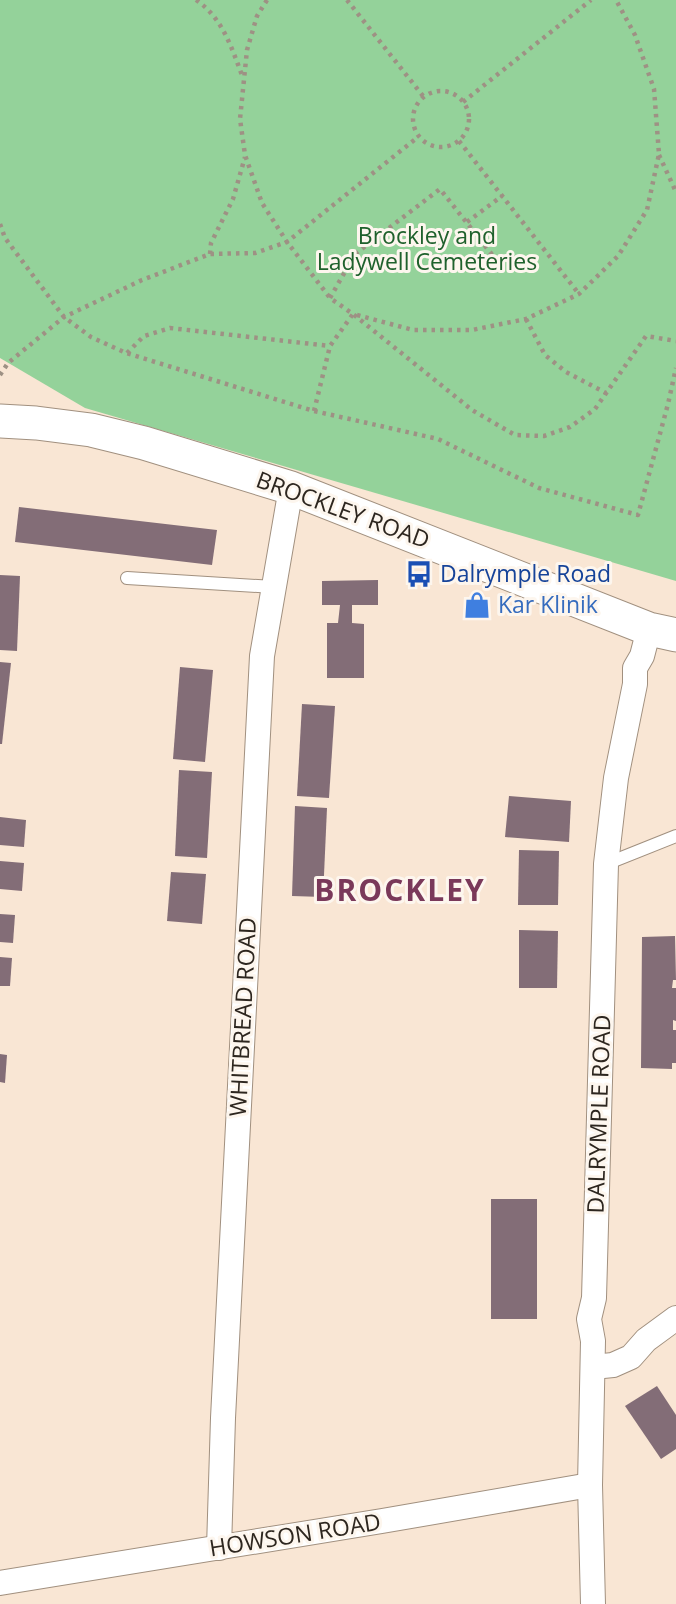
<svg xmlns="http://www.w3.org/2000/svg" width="676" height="1604" font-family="'Open Sans',sans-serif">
	<rect width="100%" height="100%" fill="#f9e6d4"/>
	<path fill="#94d29a" d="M0,0H676V581L85,408L0,358Z"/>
	<g fill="#836d77">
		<path d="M19,507L217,530L212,565L15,542Z"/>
		<path d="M0,575L20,576L17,651L0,650Z"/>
		<path d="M378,580V605H352V623L364,624V678H327V623H338L340,605H322V581Z"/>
		<path d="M0,662L11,663L2,744H0Z"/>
		<path d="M180,667L213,670L205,762L173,759Z"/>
		<path d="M302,704L335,706L329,798L297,796Z"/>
		<path d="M179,770L212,772L207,858L175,856Z"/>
		<path d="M509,796L571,801L569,842L505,837Z"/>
		<path d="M295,806L327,808L323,897L292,896Z"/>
		<path d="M0,817L26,820L24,847L0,845Z"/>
		<path d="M519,850L559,851L558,905H518Z"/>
		<path d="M0,861L24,863L22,891L0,889Z"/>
		<path d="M171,872L206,874L202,924L167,921Z"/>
		<path d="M0,914L15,915L13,943L0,942Z"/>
		<path d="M519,930L558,931L557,988H519Z"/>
		<path d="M675,936L676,980H673L672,988H676V1021L673,1020V1030H676V1063H672V1069L641,1068L642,937Z"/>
		<path d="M0,957L12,958L10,986H0Z"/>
		<path d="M0,1054L7,1055L5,1083L0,1082Z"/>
		<rect x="491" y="1199" width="46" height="120"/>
		<path d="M657,1386L676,1415V1449L661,1459L625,1406Z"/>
	</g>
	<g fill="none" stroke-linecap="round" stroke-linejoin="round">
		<defs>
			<g id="service">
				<path d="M127,578L274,587"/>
				<path d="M606,864L676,836"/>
			</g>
			<g id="minor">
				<path d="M593,1367L613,1365L631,1357L646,1340L676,1318"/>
				<path d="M219,1548L223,1418L262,656L291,488"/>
				<path d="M0,1583L382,1521L590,1485"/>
				<path d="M593,1604L590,1485L593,1341L589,1319L594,1298L606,864L616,778L635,684V668L642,656L649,629"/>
			</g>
			<path id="secondary" d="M0,421L36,423L91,430L144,443L291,488L649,629L676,635"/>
		</defs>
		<use href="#service" stroke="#a1907f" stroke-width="14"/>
		<use href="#minor" stroke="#a1907f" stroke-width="26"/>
		<use href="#secondary" stroke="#a1907f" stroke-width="35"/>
		<g stroke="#9e9184" stroke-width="4.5" stroke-dasharray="3.5 5" stroke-linecap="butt">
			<path d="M196,0C223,18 232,49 243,78"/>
			<path d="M267,0L257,16L247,50L240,119L245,155L262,203L287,242L330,298L353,314L472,410L515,435L544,436L570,427L595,409L646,336L676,341"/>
			<path d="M347,0L423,96"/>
			<circle cx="441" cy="119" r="28"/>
			<path d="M463,102L591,0"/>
			<path d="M459,141L579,294"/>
			<path d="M659,155L676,192"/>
			<path d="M467,222L502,196"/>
			<path d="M0,224L5,238L64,317L91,337L126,353L314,411L438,439L539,488L638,515L668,404L676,368"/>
			<path d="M210,254L211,243L233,199L245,157"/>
			<path d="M330,298L355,254L440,189L505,271"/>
			<path d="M357,315L413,330H472L526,319L579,294L618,256L647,210L659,154L654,89L635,35L616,0"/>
			<path d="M526,319L545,355L566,372L606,393"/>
			<path d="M127,353L144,336L170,328L330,346"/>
			<path d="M0,375L8,363L64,317L142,280L210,254L255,253L287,242L418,137"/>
			<path d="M314,411L330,346L353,314"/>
		</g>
		<use href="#service" stroke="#fff" stroke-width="12"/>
		<use href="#minor" stroke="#fff" stroke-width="24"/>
		<use href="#secondary" stroke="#fff" stroke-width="33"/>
	</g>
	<defs>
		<symbol id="bus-bare" viewBox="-9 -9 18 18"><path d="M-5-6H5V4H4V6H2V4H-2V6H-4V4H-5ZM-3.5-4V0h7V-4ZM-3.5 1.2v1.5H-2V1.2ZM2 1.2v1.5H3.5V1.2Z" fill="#1a4fb4" stroke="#fdf6ee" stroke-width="2.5" paint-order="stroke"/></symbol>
		<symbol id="shop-bare" viewBox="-9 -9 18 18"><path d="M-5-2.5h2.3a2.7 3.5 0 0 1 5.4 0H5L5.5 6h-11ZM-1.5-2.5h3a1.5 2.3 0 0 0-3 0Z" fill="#3f7fe0" stroke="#fdf6ee" stroke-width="2.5" paint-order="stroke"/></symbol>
	</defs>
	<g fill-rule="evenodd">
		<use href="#bus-bare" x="400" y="555" width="38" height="38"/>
		<use href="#shop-bare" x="458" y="586" width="38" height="38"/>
	</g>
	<g text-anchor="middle" stroke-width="6" stroke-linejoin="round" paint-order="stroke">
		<g font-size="23" fill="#1f612c" stroke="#fdf6ee">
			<text x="427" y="244">Brockley and<tspan x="427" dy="26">Ladywell Cemeteries</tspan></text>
		</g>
		<g font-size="23" fill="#2d261f" stroke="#fdf6ee">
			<text transform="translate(343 510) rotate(20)" y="8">BROCKLEY ROAD</text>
			<text transform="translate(243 1017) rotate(-87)" y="8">WHITBREAD ROAD</text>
			<text transform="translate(599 1114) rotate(-88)" y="8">DALRYMPLE ROAD</text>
			<text transform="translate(295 1535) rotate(-9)" y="8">HOWSON ROAD</text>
		</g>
		<g font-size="23" fill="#164399" stroke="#fdf6ee" text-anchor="start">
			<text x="440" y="582">Dalrymple Road</text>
		</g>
		<g font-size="23" fill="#366cbe" stroke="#fdf6ee" text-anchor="start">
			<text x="498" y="613">Kar Klinik</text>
		</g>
		<g font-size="30" font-weight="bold" letter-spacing="2" fill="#7a395a" stroke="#fdf6ee">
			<text x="400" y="901">BROCKLEY</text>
		</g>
	</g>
</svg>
